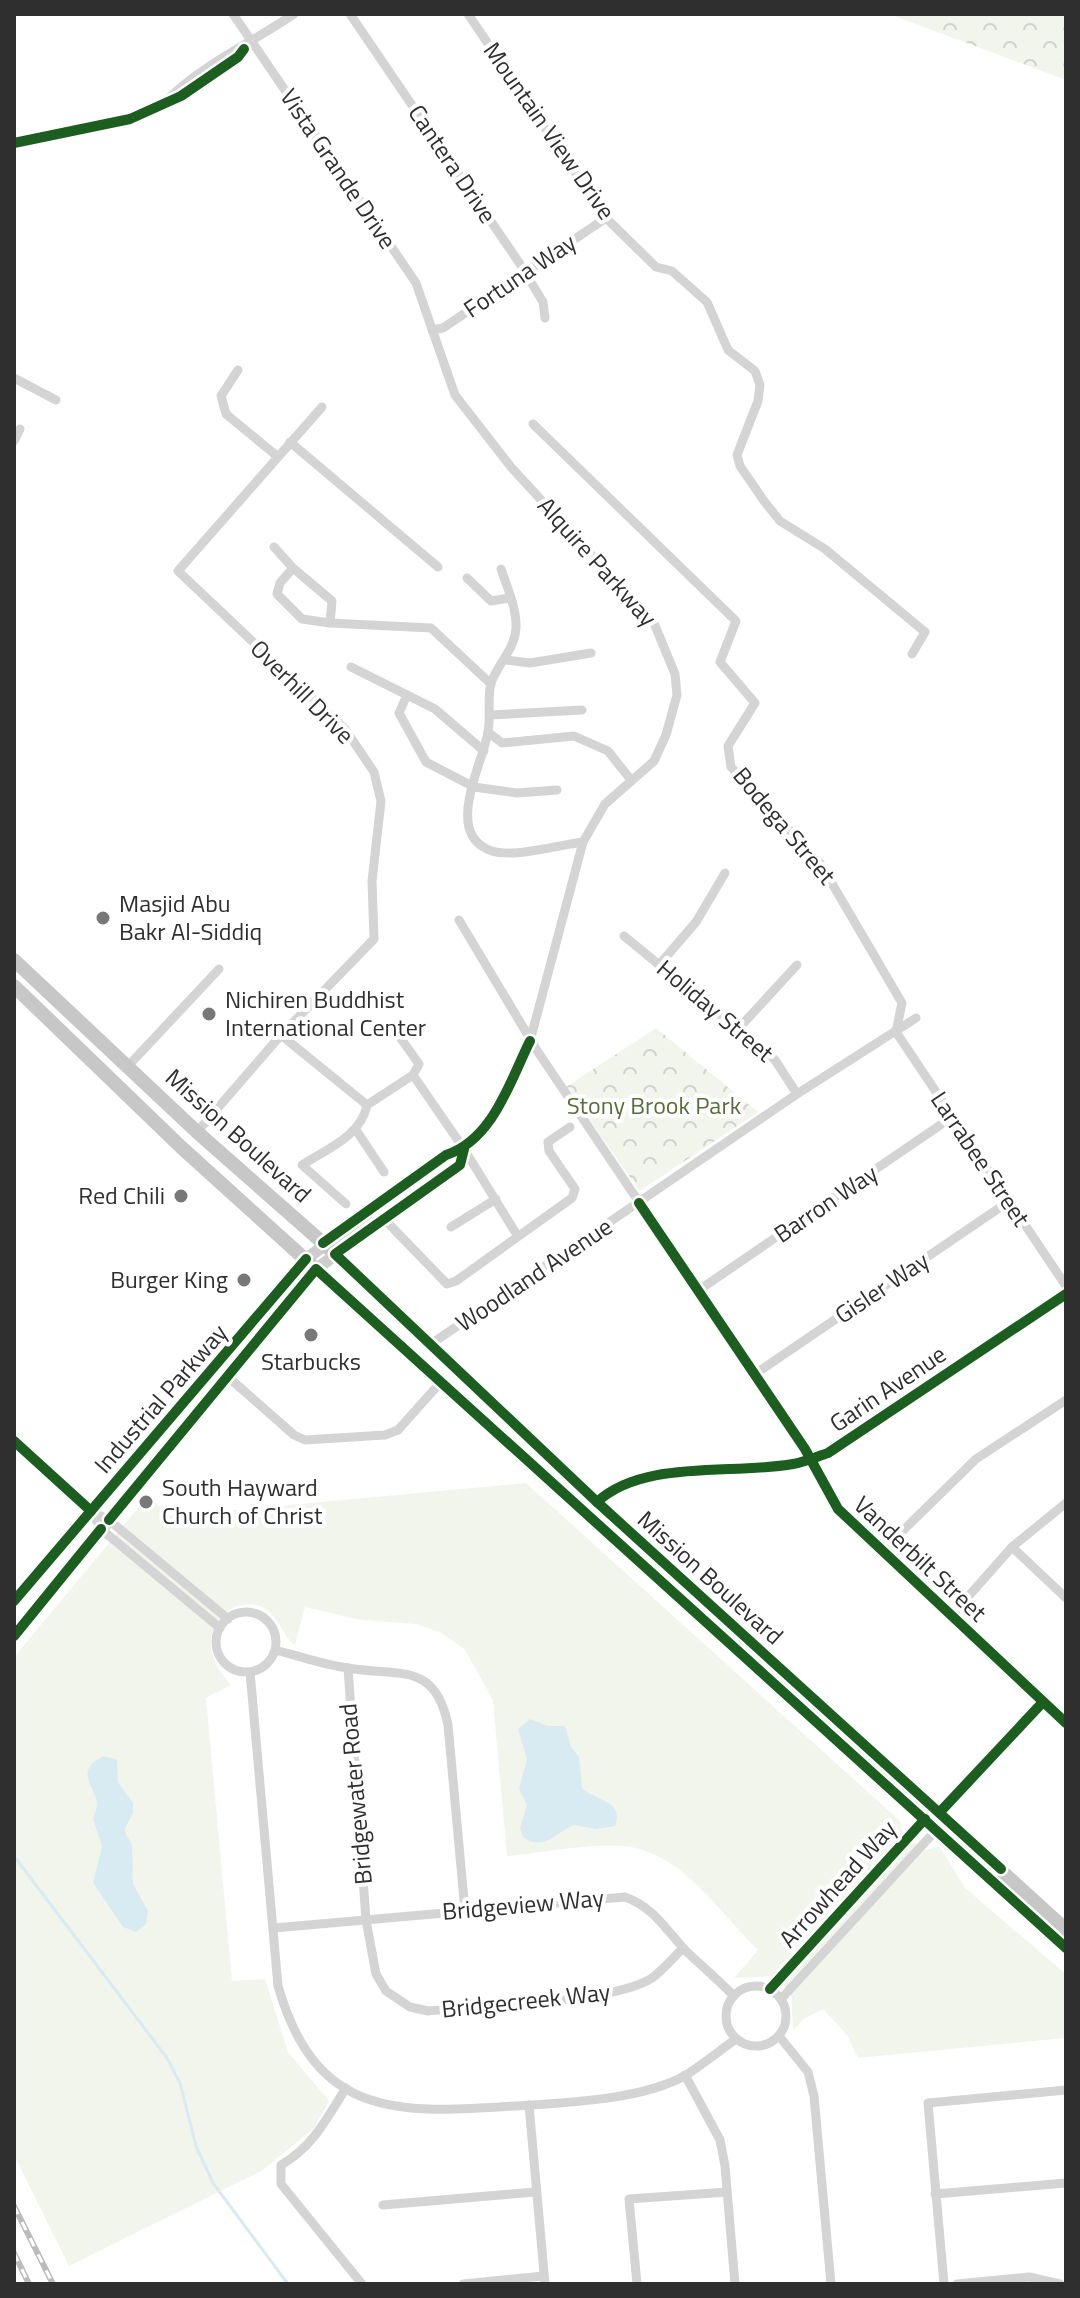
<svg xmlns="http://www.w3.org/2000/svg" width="1080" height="2298" font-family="'Titillium Web',sans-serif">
	<defs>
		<pattern id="forest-crowns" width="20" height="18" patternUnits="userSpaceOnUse" patternTransform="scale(2)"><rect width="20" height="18" fill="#f2f5ec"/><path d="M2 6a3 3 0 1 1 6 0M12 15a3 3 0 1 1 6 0" fill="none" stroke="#d0d2cb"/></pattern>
	</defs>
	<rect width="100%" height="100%" fill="#fff"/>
	<path fill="#f2f5ec" d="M526,1483L900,1821L901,1830L923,1850L940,1847L965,1888L1066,1974V2038L858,2058L847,2035L823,2009L805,2018L793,2030L791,1994L775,1976L734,1978L758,1950C720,1913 682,1852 624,1846C592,1843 540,1853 507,1856L493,1700L465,1650L442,1633L416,1624L361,1620L305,1607L295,1645C281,1635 279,1615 262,1607C239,1597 213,1616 211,1640C209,1657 220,1673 231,1685L206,1698L232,1981L265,1979L288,2052L329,2101L314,2128L263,2170L69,2266L14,2155V1657L148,1496L170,1516Z"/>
	<g fill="url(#forest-crowns)">
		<path d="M889,14H1066V80Z"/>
		<path d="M656,1028L758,1112L640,1191L566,1087Z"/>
	</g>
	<g fill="#d8ebf2">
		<path d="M530,1719L548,1726H565L571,1747L579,1757L582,1788C595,1801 625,1800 615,1826L596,1829L574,1825C556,1832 544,1852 523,1837L520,1828L527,1805L519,1789L527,1759L518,1729Z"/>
		<path d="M104,1756L117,1760L118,1782L133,1803V1813L124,1830L132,1845L133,1884L148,1911L146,1924L136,1932L123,1927L93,1883L102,1846L93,1819C94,1814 96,1811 97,1806C98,1789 71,1771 104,1756Z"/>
	</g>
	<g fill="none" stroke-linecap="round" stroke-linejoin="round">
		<path stroke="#d8ebf2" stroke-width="3" d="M14,1856L167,2058L180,2083L196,2146L213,2183L288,2284"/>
		<g stroke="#d4d4d4" stroke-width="9">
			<path d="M233,14L416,283L455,395L511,467L654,623L675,674L677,695L666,735L654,761L605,804L583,842L530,1041L493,1115L464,1149"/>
			<path d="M350,14L520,264L543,302L545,318"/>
			<path d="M468,14L606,218L656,267L672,271L707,302L728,350L755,371L760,385L758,401L737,455L740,466L764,501L780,521L825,549L925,632L912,654"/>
			<path d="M169,98C205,63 253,42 294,14"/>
			<path d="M14,143L130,119L181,96L238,57L244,49"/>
			<path d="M432,330L443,328L606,218"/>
			<path d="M238,370L221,396L226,414L277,456"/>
			<path d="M14,378L56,400"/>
			<path d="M533,424L736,621L720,662L755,703L728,746L731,767L820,863L902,1003L896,1032L1066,1286"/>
			<path d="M14,441L20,429"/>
			<path d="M290,442L438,567"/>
			<path d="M274,547L293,568L332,601L330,623L431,628L491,684"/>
			<path d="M293,568L280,583L277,594L302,619L330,623"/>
			<path d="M501,569C507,586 517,610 516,628C515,649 497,665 491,683C487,698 491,717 488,732C482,766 443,835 492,851C514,858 559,845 583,842"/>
			<path d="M467,578L491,601L509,598"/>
			<path d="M506,660L530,663L591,653"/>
			<path d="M351,667L435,709L484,751"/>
			<path d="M407,695L399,713L426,762L474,787L517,793L557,790"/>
			<path d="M491,715L582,710"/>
			<path d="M488,732L502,743L574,736L608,751L631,780"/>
			<path d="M459,920L538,1052L805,1449L838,1509L1066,1723"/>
			<path d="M624,936L775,1060L797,1094"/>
			<path d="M659,965L696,922L725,873"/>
			<path d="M739,1028L797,965"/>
			<path d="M397,1033L419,1064L413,1075L464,1149L517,1235"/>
			<path d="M281,1035L367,1105"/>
			<path d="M129,1065L219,969"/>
			<path d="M367,1105L413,1075"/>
			<path d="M356,1130L384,1172"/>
			<path d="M197,1132L281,1035L374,939L372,881L381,801L374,772L345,729L178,571L322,407"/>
			<path d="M346,1204L302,1165C327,1149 361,1136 367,1105"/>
			<path d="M386,1221L447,1284L456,1281L572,1198L575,1189L549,1151L548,1142L570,1127"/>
			<path d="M451,1227L496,1199"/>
			<path d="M699,1290L952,1117"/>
			<path d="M431,1344L797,1094L916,1018"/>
			<path d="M755,1374L1008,1202"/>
			<path d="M227,1376L294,1435L305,1440L385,1435L398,1430L440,1383"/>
			<path d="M14,1441L91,1511L109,1520L228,1619"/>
			<path d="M595,1504C643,1459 730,1475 792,1465C804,1463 816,1457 828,1453L1066,1294"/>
			<path d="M91,1511L101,1529L220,1628"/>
			<path d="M1012,1547L1066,1598"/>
			<path d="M880,1553L976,1459L1066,1400"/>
			<circle cx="246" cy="1642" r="30"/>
			<path d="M951,1616L1012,1547L1066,1503"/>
			<path d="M275,1650C299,1656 324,1665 348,1668C400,1677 435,1661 448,1725L465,1911"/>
			<path d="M348,1668L366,1920L376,1974L386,1991L410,2007L428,2011C479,2006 614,2003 652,1978C663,1970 673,1958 683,1948"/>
			<path d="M250,1672L278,1986C316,2118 397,2114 514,2106C564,2103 643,2100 686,2075C703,2064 719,2051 736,2039"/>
			<path d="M274,1928L625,1897C655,1908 665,1929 686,1951C702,1966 718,1980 733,1995"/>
			<circle cx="756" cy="2016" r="30"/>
			<path d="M770,1989L925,1819L940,1812L1043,1702"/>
			<path d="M781,1999L938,1828"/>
			<path d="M779,2036L808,2072L814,2096L831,2284"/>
			<path d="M685,2075L720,2140L725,2166L735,2284"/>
			<path d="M346,2088C327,2118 313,2147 281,2165V2184L362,2284"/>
			<path d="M529,2105L545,2284"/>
			<path d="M935,2194L1066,2183"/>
			<path d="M383,2205L535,2192"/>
			<path d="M463,2284L544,2276"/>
			<path d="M637,2284L629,2199L727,2192"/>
			<path d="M944,2284L928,2103L1066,2090"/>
			<path d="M957,2284L1029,2277L1060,2284"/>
		</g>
		<g stroke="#cdcdcd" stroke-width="12">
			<path d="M14,1601L306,1259L446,1155L464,1149"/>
			<path d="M14,1636L316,1269L460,1165L464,1149"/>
		</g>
		<g stroke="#c7c7c7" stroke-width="14">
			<path d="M14,960L197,1132L323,1243L597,1502L1066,1930"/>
			<path d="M14,986L181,1147L1066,1948"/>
		</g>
		<defs>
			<g id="rail">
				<path d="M14,2206L53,2284"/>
				<path d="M14,2253L29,2284"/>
			</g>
		</defs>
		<use href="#rail" stroke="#bbb" stroke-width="6"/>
		<use href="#rail" stroke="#fff" stroke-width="3" stroke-dasharray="9" stroke-linecap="butt"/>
		<defs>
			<g id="cycleway">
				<path d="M14,143L130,119L181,96L238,57L244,49"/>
				<path d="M464,1149L460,1165L335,1254L597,1502L1001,1869"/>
				<path d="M639,1203L805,1449L838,1509L1066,1723"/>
				<path d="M323,1243L446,1155C493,1140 510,1081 530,1041"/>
				<path d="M14,1441L91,1511"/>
				<path d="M597,1502C644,1459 732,1475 793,1464C804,1462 816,1457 828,1453L1066,1294"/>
				<path d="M109,1520L316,1269L1066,1948"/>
				<path d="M14,1601L306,1259"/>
				<path d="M14,1636L101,1529"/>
				<path d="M940,1812L1043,1702"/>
				<path d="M770,1989L925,1819"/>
			</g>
		</defs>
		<use href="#cycleway" stroke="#fff" stroke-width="15"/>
		<use href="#cycleway" stroke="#1b5e20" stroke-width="10"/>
	</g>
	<g fill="#787878" stroke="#fff" stroke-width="3">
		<circle cx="103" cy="918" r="8"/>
		<circle cx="209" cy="1014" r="8"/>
		<circle cx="181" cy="1196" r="8"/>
		<circle cx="244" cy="1280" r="8"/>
		<circle cx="311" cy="1335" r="8"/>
		<circle cx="146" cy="1502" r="8"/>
	</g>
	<g text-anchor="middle" stroke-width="8" stroke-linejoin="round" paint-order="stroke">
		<g font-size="24" fill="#2f2f2f" stroke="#fff">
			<text transform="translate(549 131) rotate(55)" y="8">Mountain View Drive</text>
			<text transform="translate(452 164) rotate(56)" y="8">Cantera Drive</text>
			<text transform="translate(338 169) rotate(56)" y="8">Vista Grande Drive</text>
			<text transform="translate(520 276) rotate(-34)" y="8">Fortuna Way</text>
			<text transform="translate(597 562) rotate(48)" y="8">Alquire Parkway</text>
			<text transform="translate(302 692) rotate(45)" y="8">Overhill Drive</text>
			<text transform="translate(784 826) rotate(50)" y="8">Bodega Street</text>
			<text transform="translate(715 1011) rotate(40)" y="8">Holiday Street</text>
			<text transform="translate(238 1136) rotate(42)" y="8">Mission Boulevard</text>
			<text transform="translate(980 1159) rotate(56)" y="8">Larrabee Street</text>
			<text transform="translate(826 1204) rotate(-34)" y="8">Barron Way</text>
			<text transform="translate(534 1275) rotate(-34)" y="8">Woodland Avenue</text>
			<text transform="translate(882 1288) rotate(-34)" y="8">Gisler Way</text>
			<text transform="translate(888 1389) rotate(-34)" y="8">Garin Avenue</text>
			<text transform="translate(161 1399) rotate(-49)" y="8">Industrial Parkway</text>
			<text transform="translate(920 1559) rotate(43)" y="8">Vanderbilt Street</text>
			<text transform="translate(710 1578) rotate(42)" y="8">Mission Boulevard</text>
			<text transform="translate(356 1794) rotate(-95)" y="8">Bridgewater Road</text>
			<text transform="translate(838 1884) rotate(-48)" y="8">Arrowhead Way</text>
			<text transform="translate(523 1905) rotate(-5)" y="8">Bridgeview Way</text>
			<text transform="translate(526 2001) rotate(-6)" y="8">Bridgecreek Way</text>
		</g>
		<g font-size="24" fill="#2f2f2f" stroke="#fff" text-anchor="start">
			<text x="119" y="912">Masjid Abu<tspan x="119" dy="28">Bakr Al-Siddiq</tspan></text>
			<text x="225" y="1008">Nichiren Buddhist<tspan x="225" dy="28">International Center</tspan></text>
			<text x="165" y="1204" text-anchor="end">Red Chili</text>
			<text x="228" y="1288" text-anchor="end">Burger King</text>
			<text x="311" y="1370" text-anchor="middle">Starbucks</text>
			<text x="162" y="1496">South Hayward<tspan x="162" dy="28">Church of Christ</tspan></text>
		</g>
		<g font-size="24" fill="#576d3a" stroke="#fff">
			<text x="654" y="1114">Stony Brook Park</text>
		</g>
	</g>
	<rect width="1080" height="2298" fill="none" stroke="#2f2f2f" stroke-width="32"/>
</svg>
